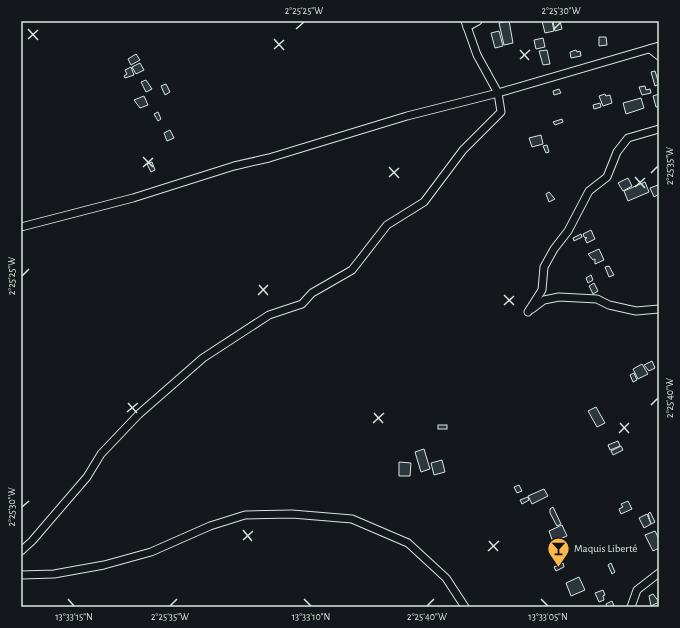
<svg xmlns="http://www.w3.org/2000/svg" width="680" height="628" font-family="'Alegreya Sans',sans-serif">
	<rect width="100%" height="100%" fill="#14181c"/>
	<g fill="#2c363c" stroke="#d8e6dc">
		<path d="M509,21L513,43L504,45L499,23Z"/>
		<path d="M542,21H552L554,31L545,33Z"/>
		<path d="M560,21L562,29L555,31L553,22Z"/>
		<path d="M499,31L503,46L495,48L491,33Z"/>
		<path d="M599,37H606L607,45L599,46Z"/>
		<path d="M543,38L545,47L536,49L534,40Z"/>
		<path d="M547,50L550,64L543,65L539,51Z"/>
		<path d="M576,50L577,52L580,51L581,56L571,58L570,52Z"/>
		<path d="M136,54L140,60L131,65L128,59Z"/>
		<path d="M140,63L144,70L136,74L132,67Z"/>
		<path d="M131,67L134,75L125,78L124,76L127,74L125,70Z"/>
		<path d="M655,71L659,84L655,86L651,72Z"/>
		<path d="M146,80L152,89L146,92L141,82Z"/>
		<path d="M166,84L170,92L165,95L161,86Z"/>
		<path d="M645,86L646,90L650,89L651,93L642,95L639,87Z"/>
		<path d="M559,89L561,93L554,95L553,91Z"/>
		<path d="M605,94L606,96L610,95L612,103L603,106L599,96Z"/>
		<path d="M659,94V107H656L653,96Z"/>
		<path d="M144,96L148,105L140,108L134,100Z"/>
		<path d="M641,98L644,108L626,114L623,103Z"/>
		<path d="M600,103L601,107L594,109L593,105Z"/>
		<path d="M158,112L161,119L158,121L154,114Z"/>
		<path d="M562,119L563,122L555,125L553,122Z"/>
		<path d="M170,130L174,138L167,141L164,133Z"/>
		<path d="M541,135L543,144L532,147L529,138Z"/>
		<path d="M547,145L549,152L546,153L543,146Z"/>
		<path d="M152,162L155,170L151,172L147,164Z"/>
		<path d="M628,178L632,186L623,191L618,183Z"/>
		<path d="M645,182L649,192L628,201L624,191Z"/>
		<path d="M658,185L659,194L654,197L650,188Z"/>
		<path d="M549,192L555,199L549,202L546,194Z"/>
		<path d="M591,230L595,239L587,243L585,239L587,238L584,237L583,234Z"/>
		<path d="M581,234L582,237L574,241L573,238Z"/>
		<path d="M599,249L604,260L595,264V259L593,260L588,254Z"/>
		<path d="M609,266L614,275L609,277L605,267Z"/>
		<path d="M591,275L593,280L588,283L586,278Z"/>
		<path d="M594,283L598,291L593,294L589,286Z"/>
		<path d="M652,361L655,368L649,371L644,365Z"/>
		<path d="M642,364L648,374L638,379L633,369Z"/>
		<path d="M634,373L637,380L633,382L630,375Z"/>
		<path d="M596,407L605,423L597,427L588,411Z"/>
		<rect x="438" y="425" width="9" height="4"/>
		<path d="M618,441L620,446L610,450L608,445Z"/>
		<path d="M621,446L623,450L613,455L611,451Z"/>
		<path d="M424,449L430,469L421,472L415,452Z"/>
		<path d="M442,460L445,472L434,475L431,463Z"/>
		<path d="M399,462L411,463L410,476H399Z"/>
		<path d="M519,485L522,491L517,493L514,487Z"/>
		<path d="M544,489L548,496L532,504L528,496Z"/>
		<path d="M528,497L529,500L522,504L520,500Z"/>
		<path d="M628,501L632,509L621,514L619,509L623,507L621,504Z"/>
		<path d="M553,507L561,524L557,526L550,513V509Z"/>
		<path d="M650,512L655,522L651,524L648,514Z"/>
		<path d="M647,514L651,524L644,528L639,518Z"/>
		<path d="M562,525L567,536L553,542L549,531Z"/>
		<path d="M655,531L659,539V548L653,551L645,535Z"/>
		<path d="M563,563L564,567L556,571L554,567Z"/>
		<path d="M611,563L615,572L612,574L608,565Z"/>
		<path d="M579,577L585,590L571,596L566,583Z"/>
		<path d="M603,590L605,595L603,596L604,600L599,602L595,593Z"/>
		<path d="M653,594L659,602L651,606L649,596Z"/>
		<path d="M612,601L614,606L607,607L606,604Z"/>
	</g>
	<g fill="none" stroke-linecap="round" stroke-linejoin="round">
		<defs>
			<g id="minor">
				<path d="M467,27L478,21"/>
				<path d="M650,49L659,56"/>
				<path d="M21,227L133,198L234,166L269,158L407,116L498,93L659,46"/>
				<path d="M532,309L544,300L559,297L597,299L609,305L636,311L659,309"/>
				<path d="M528,312L542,290L544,267L554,249L568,231L589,191L607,177L617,152L628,138L659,129"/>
				<path d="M21,551L32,541L87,477L101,454L139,414L203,358L269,315L302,304L312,293L352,270L387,225L424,202L463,150L501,112L498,93L477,55L465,21"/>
				<path d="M21,575L54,574L104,565L151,552L210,526L245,515L292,514L352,519L408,543L446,578L465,607"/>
				<path d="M631,607L637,590L659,573"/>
			</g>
		</defs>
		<use href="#minor" stroke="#d8e6dc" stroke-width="9"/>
		<use href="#minor" stroke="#14181c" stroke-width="7"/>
	</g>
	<path fill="none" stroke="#d8e6dc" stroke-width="1.5" d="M28,29L38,40M296,29L304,22M554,29L561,22M28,39L38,30M274,39L284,50M274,49L284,40M520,50L529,60M520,59L530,50M143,157L153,167M143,167L153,158M389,167L399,178M651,173L658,166M389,177L399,168M635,177L645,188M635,187L645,178M22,276L29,269M259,285L268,295M258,295L268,285M504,295L514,305M504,305L514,296M128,403L137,413M651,405L658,398M127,412L138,403M374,413L383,423M373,423L384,413M620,423L629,433M619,433L629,423M22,507L29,501M243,530L252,541M243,540L253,531M489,541L498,551M488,551L499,541M68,599L74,606M304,599L311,606M541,599L548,606M170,606L177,599M427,606L434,599"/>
	<defs>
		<symbol id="bar-pin" viewBox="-11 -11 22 30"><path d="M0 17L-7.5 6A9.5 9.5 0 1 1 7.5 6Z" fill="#ffb74d" stroke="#14181c"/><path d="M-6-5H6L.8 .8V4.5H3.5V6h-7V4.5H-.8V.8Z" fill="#111"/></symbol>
	</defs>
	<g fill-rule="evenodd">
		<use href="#bar-pin" x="546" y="536" width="25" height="34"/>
	</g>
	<g text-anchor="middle" stroke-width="3" stroke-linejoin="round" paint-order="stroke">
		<g font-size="11" fill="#d8e6dc" stroke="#14181c" text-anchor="start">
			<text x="574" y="552">Maquis Liberté</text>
		</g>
	</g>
	<rect width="680" height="628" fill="none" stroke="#14181c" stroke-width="44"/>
	<rect x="22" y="22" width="636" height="584" fill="none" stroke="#d8e6dc" stroke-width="1.5"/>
	<g font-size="10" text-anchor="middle" fill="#d8e6dc">
		<text x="304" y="14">2°25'25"W</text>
		<text x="561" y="14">2°25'30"W</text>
		<text transform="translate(669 166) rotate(-90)" y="4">2°25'35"W</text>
		<text transform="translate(11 276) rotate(-90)" y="4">2°25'25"W</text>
		<text transform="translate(669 398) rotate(-90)" y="4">2°25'40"W</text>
		<text transform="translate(11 507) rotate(-90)" y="4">2°25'30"W</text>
		<text x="74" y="620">13°33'15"N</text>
		<text x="170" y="620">2°25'35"W</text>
		<text x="311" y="620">13°33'10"N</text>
		<text x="427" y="620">2°25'40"W</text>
		<text x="548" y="620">13°33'05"N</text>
	</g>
</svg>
